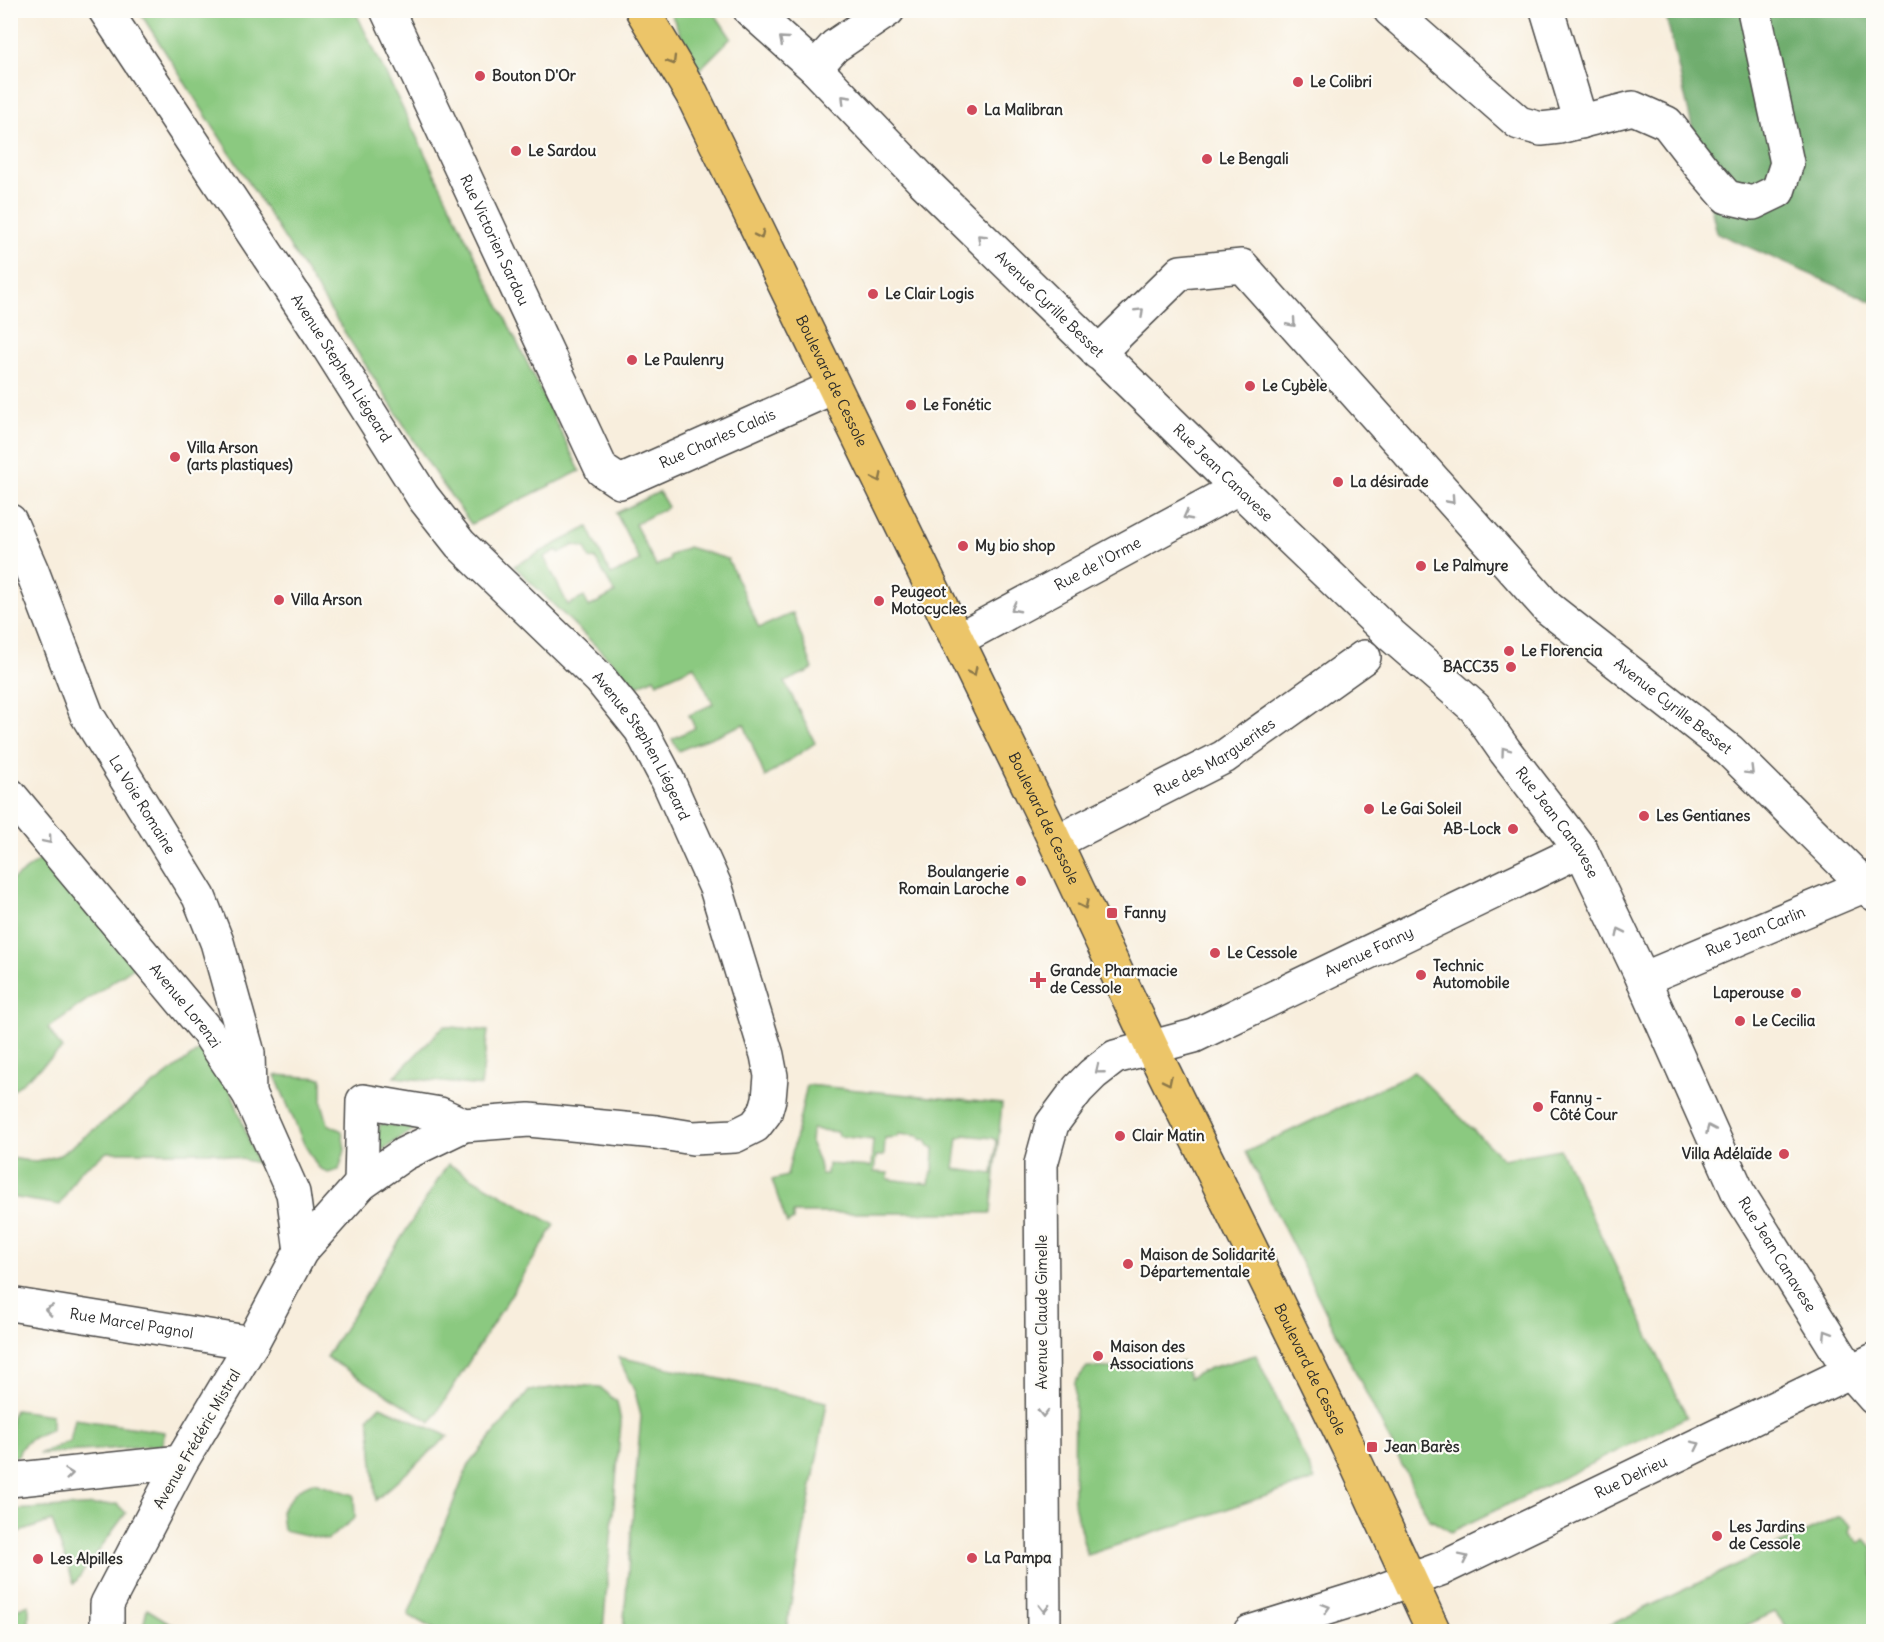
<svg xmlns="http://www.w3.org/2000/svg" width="1884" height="1642" font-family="Delius,sans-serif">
	<rect width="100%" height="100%" fill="#fdfcf7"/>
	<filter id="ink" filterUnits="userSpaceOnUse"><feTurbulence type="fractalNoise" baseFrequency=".0167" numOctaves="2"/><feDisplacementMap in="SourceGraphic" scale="12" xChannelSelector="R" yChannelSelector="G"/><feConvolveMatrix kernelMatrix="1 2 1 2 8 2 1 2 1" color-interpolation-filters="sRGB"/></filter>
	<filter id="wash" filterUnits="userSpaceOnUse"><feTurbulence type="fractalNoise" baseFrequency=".008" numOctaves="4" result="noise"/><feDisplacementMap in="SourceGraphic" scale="24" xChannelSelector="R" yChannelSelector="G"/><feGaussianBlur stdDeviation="1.35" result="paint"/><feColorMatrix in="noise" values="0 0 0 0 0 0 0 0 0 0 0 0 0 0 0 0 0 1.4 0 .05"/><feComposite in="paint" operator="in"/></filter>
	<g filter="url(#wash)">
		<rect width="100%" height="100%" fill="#f8eedd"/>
		<g fill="#8bc980" stroke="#5b7a56" stroke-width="1.5" fill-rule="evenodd">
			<path d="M139,11H355L580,471L471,524L436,475Z"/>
			<path d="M670,11H713L731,38L697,72Z"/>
			<path d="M659,492L668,507L635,524L656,566L670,559L669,556L688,547L728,559L759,628L793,613L813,669L785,682L815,743L765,777L744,724L678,751L672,739L695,728L689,715L713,704L694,666L657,683L654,678L637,686L514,566L588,527L611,575L640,561L616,513ZM574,545L585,548L590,559L595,558L615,593L589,607L584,597L568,605L544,557L557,550L559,553Z"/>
			<path d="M45,856L136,965L48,1028L62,1049L11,1092V881Z"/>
			<path d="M444,1026L488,1031L481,1086L394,1077Z"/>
			<path d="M205,1046L221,1063L257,1163L213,1152H107L79,1172L60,1205L11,1197L10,1158L36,1162L60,1155Z"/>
			<path d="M1414,1072L1503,1159L1560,1149L1687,1417L1451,1532L1429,1519L1246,1152Z"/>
			<path d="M275,1075L322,1078V1103L328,1124L342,1131L345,1150L339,1170L328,1173L318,1167L304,1144Z"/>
			<path d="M807,1085L1002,1104L991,1213H793V1220L787,1224L772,1180L787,1176ZM812,1129L837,1132L838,1136L873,1140L871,1167L828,1164L827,1174H821L819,1163L811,1144ZM898,1134L919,1136L920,1139L926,1140L929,1146L934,1148L933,1173H931L929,1184L888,1179V1173L874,1172L876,1156H884L885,1138L897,1137ZM964,1135L993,1138L997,1141L993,1174L954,1169L958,1138L963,1137Z"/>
			<path d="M380,1124L416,1128L373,1156Z"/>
			<path d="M448,1164L555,1225L431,1422L326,1357Z"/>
			<path d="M1256,1355L1315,1480L1087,1555L1074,1504L1075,1382L1087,1367L1133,1369L1182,1362L1189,1378L1210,1368Z"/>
			<path d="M618,1357L827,1402L786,1631H623L641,1416L635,1392Z"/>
			<path d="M574,1385L600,1387L617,1402L621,1422L603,1631H437L408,1615L469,1464L529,1391Z"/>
			<path d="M380,1406L448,1436L376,1500L369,1417Z"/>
			<path d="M15,1410L52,1415V1429C37,1436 22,1440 18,1456L11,1457V1418Z"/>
			<path d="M75,1419L164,1432L163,1445L39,1454L70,1441Z"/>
			<path d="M314,1482L354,1495L355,1518L327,1540L283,1530L281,1511L297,1490Z"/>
			<path d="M117,1504L126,1513L74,1584L52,1521L11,1535V1510Z"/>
			<path d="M1840,1516L1851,1526L1849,1531L1860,1543L1865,1539L1873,1548V1631H1789L1775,1612L1734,1631H1583L1593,1627L1597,1631Z"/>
			<path d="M29,1604V1631H11V1611Z"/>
			<path d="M147,1609L181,1630V1631H142Z"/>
		</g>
		<path fill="#70ad6e" stroke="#4e6c4c" stroke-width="1.5" d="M1665,11H1873V302L1717,233Z"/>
	</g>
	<g filter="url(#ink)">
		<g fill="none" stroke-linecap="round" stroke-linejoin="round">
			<defs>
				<g id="minor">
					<path id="s1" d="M105,10L320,334L423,497L460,544L600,679L641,730L668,781L716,888L767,1055L771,1076L769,1099L765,1113L755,1126L735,1136L693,1138L656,1132L529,1120L464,1125L404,1154L361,1184L301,1251L252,1343L181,1462L107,1604V1632"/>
					<path id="s2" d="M387,10L602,470L620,482L834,387"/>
					<path id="s3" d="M750,10L815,68L923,181L1238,488L1391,635L1475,708L1505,751L1581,850L1643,979L1738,1192L1850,1371L1874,1398"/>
					<path d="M1390,10L1519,123L1541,129L1559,127L1633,108L1667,123L1701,167L1727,197L1753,203L1778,191L1787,163L1754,10"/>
					<path d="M1547,10L1581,122"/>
					<path d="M815,68L835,46L888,10"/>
					<path id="s4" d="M1098,353L1181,272L1242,266L1548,608L1730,751L1874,894"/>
					<path id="s5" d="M10,521L32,571L87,715L199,897L217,942L248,1053L249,1094"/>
					<path id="s6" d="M957,640L1238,488"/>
					<path id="s7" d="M10,795L207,1031L249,1094L293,1193L301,1251"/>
					<path id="s8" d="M1056,842L1224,757L1364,657"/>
					<path id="s9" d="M1643,979L1866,885"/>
					<path d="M361,1184L363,1101L440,1114L464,1125"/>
					<path id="s10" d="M10,1304L252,1343"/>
					<path d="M10,1480L181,1462"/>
					<path id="s11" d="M1044,1632L1041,1164L1052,1124L1078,1089L1093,1074L1115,1057L1194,1036L1581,850"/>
					<path id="s12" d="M1250,1632L1372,1594L1443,1568L1874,1360"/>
				</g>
				<g id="major">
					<path id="s13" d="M642,10L692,94L1045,820L1152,1048L1355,1461L1434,1632"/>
				</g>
			</defs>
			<use href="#minor" stroke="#4a4846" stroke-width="36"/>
			<use href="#major" stroke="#4a4846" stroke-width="36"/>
			<use href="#minor" stroke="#fff" stroke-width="33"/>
			<use href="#major" stroke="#ecc569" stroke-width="33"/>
		</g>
		<defs><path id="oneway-chevron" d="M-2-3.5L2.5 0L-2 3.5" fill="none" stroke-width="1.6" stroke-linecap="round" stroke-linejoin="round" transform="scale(1.5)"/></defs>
		<g stroke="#a0a0a0">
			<use href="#oneway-chevron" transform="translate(783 40) rotate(-139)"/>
			<use href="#oneway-chevron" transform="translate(845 99) rotate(-134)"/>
			<use href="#oneway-chevron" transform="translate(981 238) rotate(-136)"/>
			<use href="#oneway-chevron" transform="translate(1140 312) rotate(-44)"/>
			<use href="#oneway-chevron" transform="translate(1292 323) rotate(49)"/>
			<use href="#oneway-chevron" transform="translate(1451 500) rotate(48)"/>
			<use href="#oneway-chevron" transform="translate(1187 516) rotate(152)"/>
			<use href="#oneway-chevron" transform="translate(1015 608) rotate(152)"/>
			<use href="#oneway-chevron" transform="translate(1505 751) rotate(-126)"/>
			<use href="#oneway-chevron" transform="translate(1750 771) rotate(45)"/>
			<use href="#oneway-chevron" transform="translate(48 840) rotate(50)"/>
			<use href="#oneway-chevron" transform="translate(1620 932) rotate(-116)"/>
			<use href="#oneway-chevron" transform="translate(1099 1070) rotate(141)"/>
			<use href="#oneway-chevron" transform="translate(1710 1129) rotate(-114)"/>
			<use href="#oneway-chevron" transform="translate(49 1310) rotate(-171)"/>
			<use href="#oneway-chevron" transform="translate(1827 1334) rotate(-122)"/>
			<use href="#oneway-chevron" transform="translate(1043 1413) rotate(90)"/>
			<use href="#oneway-chevron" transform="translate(1696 1445) rotate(-26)"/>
			<use href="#oneway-chevron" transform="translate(69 1474) rotate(-6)"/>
			<use href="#oneway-chevron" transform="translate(1464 1558) rotate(-26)"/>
			<use href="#oneway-chevron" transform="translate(1044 1608) rotate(90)"/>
			<use href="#oneway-chevron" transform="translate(1326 1608) rotate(-17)"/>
		</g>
		<g stroke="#8c784a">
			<use href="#oneway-chevron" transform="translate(672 61) rotate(59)"/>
			<use href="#oneway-chevron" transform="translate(760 235) rotate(64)"/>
			<use href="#oneway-chevron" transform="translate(878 478) rotate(64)"/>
			<use href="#oneway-chevron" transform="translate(973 672) rotate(64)"/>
			<use href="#oneway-chevron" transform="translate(1084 905) rotate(65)"/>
			<use href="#oneway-chevron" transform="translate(1168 1081) rotate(64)"/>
		</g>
	</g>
	<g fill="#d1495b" stroke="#fdfcf7" stroke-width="2">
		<circle cx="480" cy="76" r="6"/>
		<circle cx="1298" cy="82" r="6"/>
		<circle cx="972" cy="110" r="6"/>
		<circle cx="516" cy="151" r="6"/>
		<circle cx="1207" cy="159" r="6"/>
		<circle cx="873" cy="294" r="6"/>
		<circle cx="632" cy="360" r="6"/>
		<circle cx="1250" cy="386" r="6"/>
		<circle cx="911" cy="405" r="6"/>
		<circle cx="175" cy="457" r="6"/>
		<circle cx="1338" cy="482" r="6"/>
		<circle cx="963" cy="546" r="6"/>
		<circle cx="1421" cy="566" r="6"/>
		<circle cx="279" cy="600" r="6"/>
		<circle cx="879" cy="601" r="6"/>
		<circle cx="1509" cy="651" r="6"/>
		<circle cx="1511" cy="667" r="6"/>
		<circle cx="1369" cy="809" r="6"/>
		<circle cx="1644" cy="816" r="6"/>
		<circle cx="1513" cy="829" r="6"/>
		<circle cx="1021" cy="881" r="6"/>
		<rect x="1106" y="907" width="12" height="12" rx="3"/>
		<circle cx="1215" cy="953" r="6"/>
		<circle cx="1421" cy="975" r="6"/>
		<path d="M1035 971h6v6h6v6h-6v6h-6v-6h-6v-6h6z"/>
		<circle cx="1796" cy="993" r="6"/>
		<circle cx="1740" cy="1021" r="6"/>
		<circle cx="1538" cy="1107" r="6"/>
		<circle cx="1120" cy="1136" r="6"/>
		<circle cx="1784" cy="1154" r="6"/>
		<circle cx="1128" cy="1264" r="6"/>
		<circle cx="1098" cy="1356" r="6"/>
		<rect x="1366" y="1441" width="12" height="12" rx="3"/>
		<circle cx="1717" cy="1536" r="6"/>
		<circle cx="972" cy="1558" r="6"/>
		<circle cx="38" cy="1559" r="6"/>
	</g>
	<g text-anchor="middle" stroke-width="4.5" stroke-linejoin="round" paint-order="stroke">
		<g font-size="15" font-weight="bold" fill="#2b2b2b" stroke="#fdfcf7" text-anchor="start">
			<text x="492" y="81">Bouton D'Or</text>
			<text x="1310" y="87">Le Colibri</text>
			<text x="984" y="115">La Malibran</text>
			<text x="528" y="156">Le Sardou</text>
			<text x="1219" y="164">Le Bengali</text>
			<text x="885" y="299">Le Clair Logis</text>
			<text x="644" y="365">Le Paulenry</text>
			<text x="1262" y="391">Le Cybèle</text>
			<text x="923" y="410">Le Fonétic</text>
			<text x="187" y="453">Villa Arson<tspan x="187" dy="17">(arts plastiques)</tspan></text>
			<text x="1350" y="487">La désirade</text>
			<text x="975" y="551">My bio shop</text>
			<text x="1433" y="571">Le Palmyre</text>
			<text x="891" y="597">Peugeot<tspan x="891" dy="17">Motocycles</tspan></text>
			<text x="291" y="605">Villa Arson</text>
			<text x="1521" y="656">Le Florencia</text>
			<text x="1499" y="672" text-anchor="end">BACC35</text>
			<text x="1381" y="814">Le Gai Soleil</text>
			<text x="1656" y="821">Les Gentianes</text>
			<text x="1501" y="834" text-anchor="end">AB-Lock</text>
			<text x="1009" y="877" text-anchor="end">Boulangerie<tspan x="1009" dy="17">Romain Laroche</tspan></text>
			<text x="1124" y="918">Fanny</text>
			<text x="1227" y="958">Le Cessole</text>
			<text x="1433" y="971">Technic<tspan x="1433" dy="17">Automobile</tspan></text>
			<text x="1050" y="976">Grande Pharmacie<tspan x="1050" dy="17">de Cessole</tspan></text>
			<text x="1784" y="998" text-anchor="end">Laperouse</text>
			<text x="1752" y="1026">Le Cecilia</text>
			<text x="1550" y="1103">Fanny -<tspan x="1550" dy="17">Côté Cour</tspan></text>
			<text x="1132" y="1141">Clair Matin</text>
			<text x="1772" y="1159" text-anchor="end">Villa Adélaïde</text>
			<text x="1140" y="1260">Maison de Solidarité<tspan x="1140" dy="17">Départementale</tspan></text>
			<text x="1110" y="1352">Maison des<tspan x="1110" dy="17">Associations</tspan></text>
			<text x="1384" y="1452">Jean Barès</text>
			<text x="1729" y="1532">Les Jardins<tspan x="1729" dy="17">de Cessole</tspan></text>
			<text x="984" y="1563">La Pampa</text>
			<text x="50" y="1564">Les Alpilles</text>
		</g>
		<g font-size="15" fill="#2b2b2b" stroke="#fdfcf7">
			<text dy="5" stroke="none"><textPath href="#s2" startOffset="254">Rue Victorien Sardou</textPath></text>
			<text dy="5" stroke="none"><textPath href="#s3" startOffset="420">Avenue Cyrille Besset</textPath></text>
			<text dy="5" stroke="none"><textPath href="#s1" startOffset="429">Avenue Stephen Liégeard</textPath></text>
			<text dy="5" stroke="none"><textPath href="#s13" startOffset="417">Boulevard de Cessole</textPath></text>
			<text dy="5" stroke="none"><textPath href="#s2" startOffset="636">Rue Charles Calais</textPath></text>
			<text dy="5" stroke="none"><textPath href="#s3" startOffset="662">Rue Jean Canavese</textPath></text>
			<text dy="5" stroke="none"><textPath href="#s6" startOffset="160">Rue de l'Orme</textPath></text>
			<text dy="5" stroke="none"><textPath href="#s4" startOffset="795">Avenue Cyrille Besset</textPath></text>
			<text dy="5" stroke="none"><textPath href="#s1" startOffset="915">Avenue Stephen Liégeard</textPath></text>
			<text dy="5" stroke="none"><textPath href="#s8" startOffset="180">Rue des Marguerites</textPath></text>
			<text dy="5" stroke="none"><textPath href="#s5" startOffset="314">La Voie Romaine</textPath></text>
			<text dy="5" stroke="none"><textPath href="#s13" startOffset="903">Boulevard de Cessole</textPath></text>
			<text dy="5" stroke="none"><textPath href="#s3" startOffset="1148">Rue Jean Canavese</textPath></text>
			<text dy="5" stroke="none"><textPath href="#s9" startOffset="122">Rue Jean Carlin</textPath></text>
			<text dy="5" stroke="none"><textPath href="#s11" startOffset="878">Avenue Fanny</textPath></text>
			<text dy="5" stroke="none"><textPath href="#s7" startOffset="274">Avenue Lorenzi</textPath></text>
			<text dy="5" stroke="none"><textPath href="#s3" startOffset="1634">Rue Jean Canavese</textPath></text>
			<text transform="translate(1042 1312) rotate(-90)" y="5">Avenue Claude Gimelle</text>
			<text dy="5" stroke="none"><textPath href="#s10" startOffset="123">Rue Marcel Pagnol</textPath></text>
			<text dy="5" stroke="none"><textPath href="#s13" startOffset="1515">Boulevard de Cessole</textPath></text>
			<text transform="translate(197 1439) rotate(-60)" y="5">Avenue Frédéric Mistral</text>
			<text dy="5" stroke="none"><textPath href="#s12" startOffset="412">Rue Delrieu</textPath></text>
		</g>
	</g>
	<rect width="1884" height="1642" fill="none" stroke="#fdfcf7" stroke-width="36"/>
</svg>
